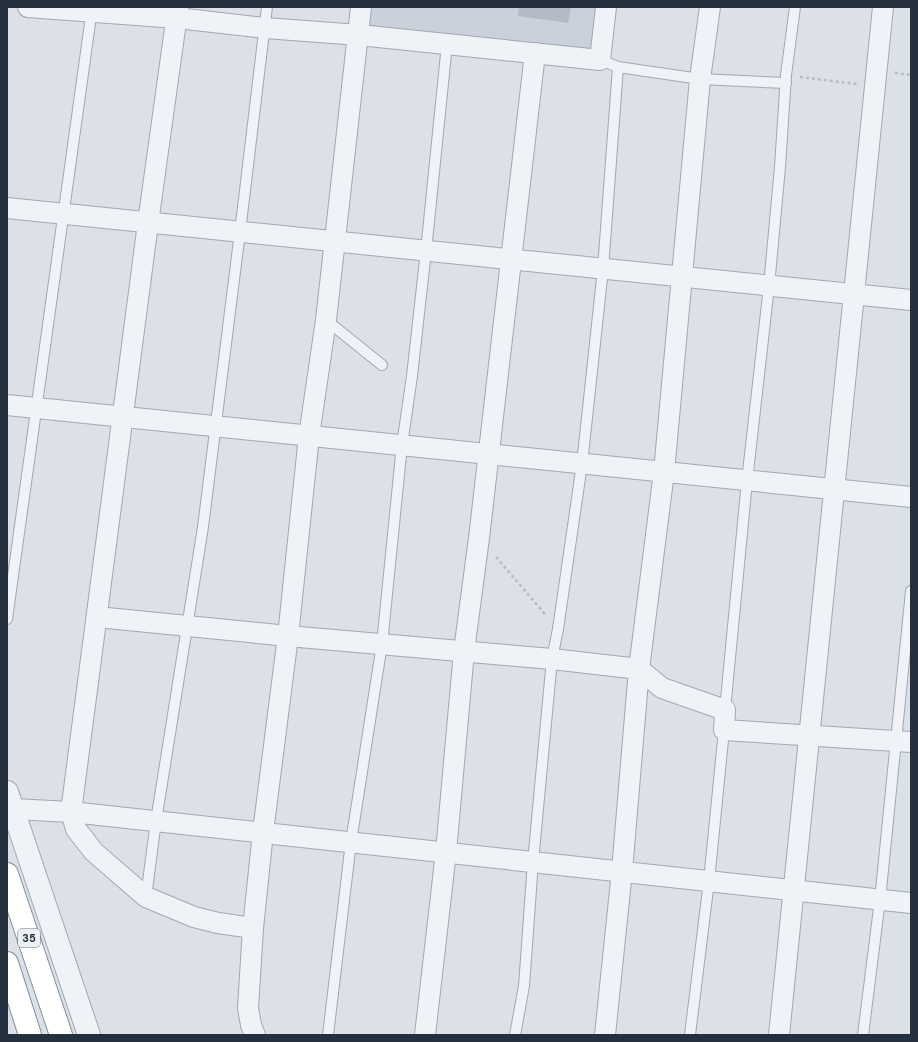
<svg xmlns="http://www.w3.org/2000/svg" width="918" height="1042" font-family="'DM Sans',sans-serif">
	<rect width="100%" height="100%" fill="#dce1e8"/>
	<path fill="#cad1da" d="M362,7H605L600,60L359,35Z"/>
	<path fill="#b3bbc5" d="M519,7H571L568,23L518,16Z"/>
	<g fill="none" stroke-linecap="round" stroke-linejoin="round">
		<defs>
			<g id="service">
				<path d="M600,60L618,67L700,79L786,83"/>
				<path d="M326,320L382,365"/>
				<path d="M7,619L92,9"/>
				<path d="M725,710L747,481L769,286L780,167L786,75L795,7"/>
				<path d="M146,897L156,821L203,527L240,232L267,7"/>
				<path d="M328,1035L351,842L382,644L402,445L412,376L426,251L447,44"/>
				<path d="M515,1035L524,986L533,862L552,659L558,629L582,464L603,269L618,67"/>
				<path d="M690,1035L709,881L724,730"/>
				<path d="M863,1035L880,900L911,591"/>
			</g>
			<g id="minor">
				<path d="M28,7L177,18L265,28L359,35L600,60L606,7"/>
				<path d="M178,7L148,223L71,812L911,903"/>
				<path d="M7,208L911,300"/>
				<path d="M7,405L911,497"/>
				<path d="M97,617L288,636L552,659L639,669L662,688L725,710L724,730L911,742"/>
				<path d="M13,809L71,812L76,829L94,852L146,897L194,917L218,923L253,928"/>
				<path d="M255,1035L251,1025L248,1008L253,928L263,832L288,636L309,436L326,320L361,7"/>
				<path d="M425,1035L446,852L464,651L479,538L535,53"/>
				<path d="M605,1035L622,871L639,669L664,472L700,79L710,7"/>
				<path d="M779,1035L883,7"/>
			</g>
			<path id="tertiary" d="M7,792L89,1035"/>
			<g id="trunk">
				<path d="M7,874L61,1035"/>
				<path d="M7,963L30,1035"/>
			</g>
		</defs>
		<use href="#service" stroke="#a1a8b2" stroke-width="12"/>
		<use href="#minor" stroke="#a1a8b2" stroke-width="22"/>
		<use href="#tertiary" stroke="#a1a8b2" stroke-width="24"/>
		<use href="#trunk" stroke="#83909f" stroke-width="24"/>
		<g stroke="#b6bcc3" stroke-width="2.5" stroke-dasharray="3 3" stroke-linecap="butt">
			<path d="M895,73L911,75"/>
			<path d="M800,77L857,84"/>
			<path d="M496,557L545,614"/>
		</g>
		<use href="#service" stroke="#eff2f6" stroke-width="10"/>
		<use href="#minor" stroke="#eff2f6" stroke-width="20"/>
		<use href="#tertiary" stroke="#eff2f6" stroke-width="22"/>
		<use href="#trunk" stroke="#fff" stroke-width="22"/>
	</g>
	<g text-anchor="middle" stroke-width="3" stroke-linejoin="round" paint-order="stroke">
		<rect fill="#ecf0f5" stroke="#616a76" stroke-width="1" x="18" y="929" width="22" height="18" rx="3"/>
		<g font-size="11" font-weight="bold" fill="#25303f">
			<text x="29" y="942">35</text>
		</g>
	</g>
	<rect width="918" height="1042" fill="none" stroke="#25303f" stroke-width="16"/>
</svg>
